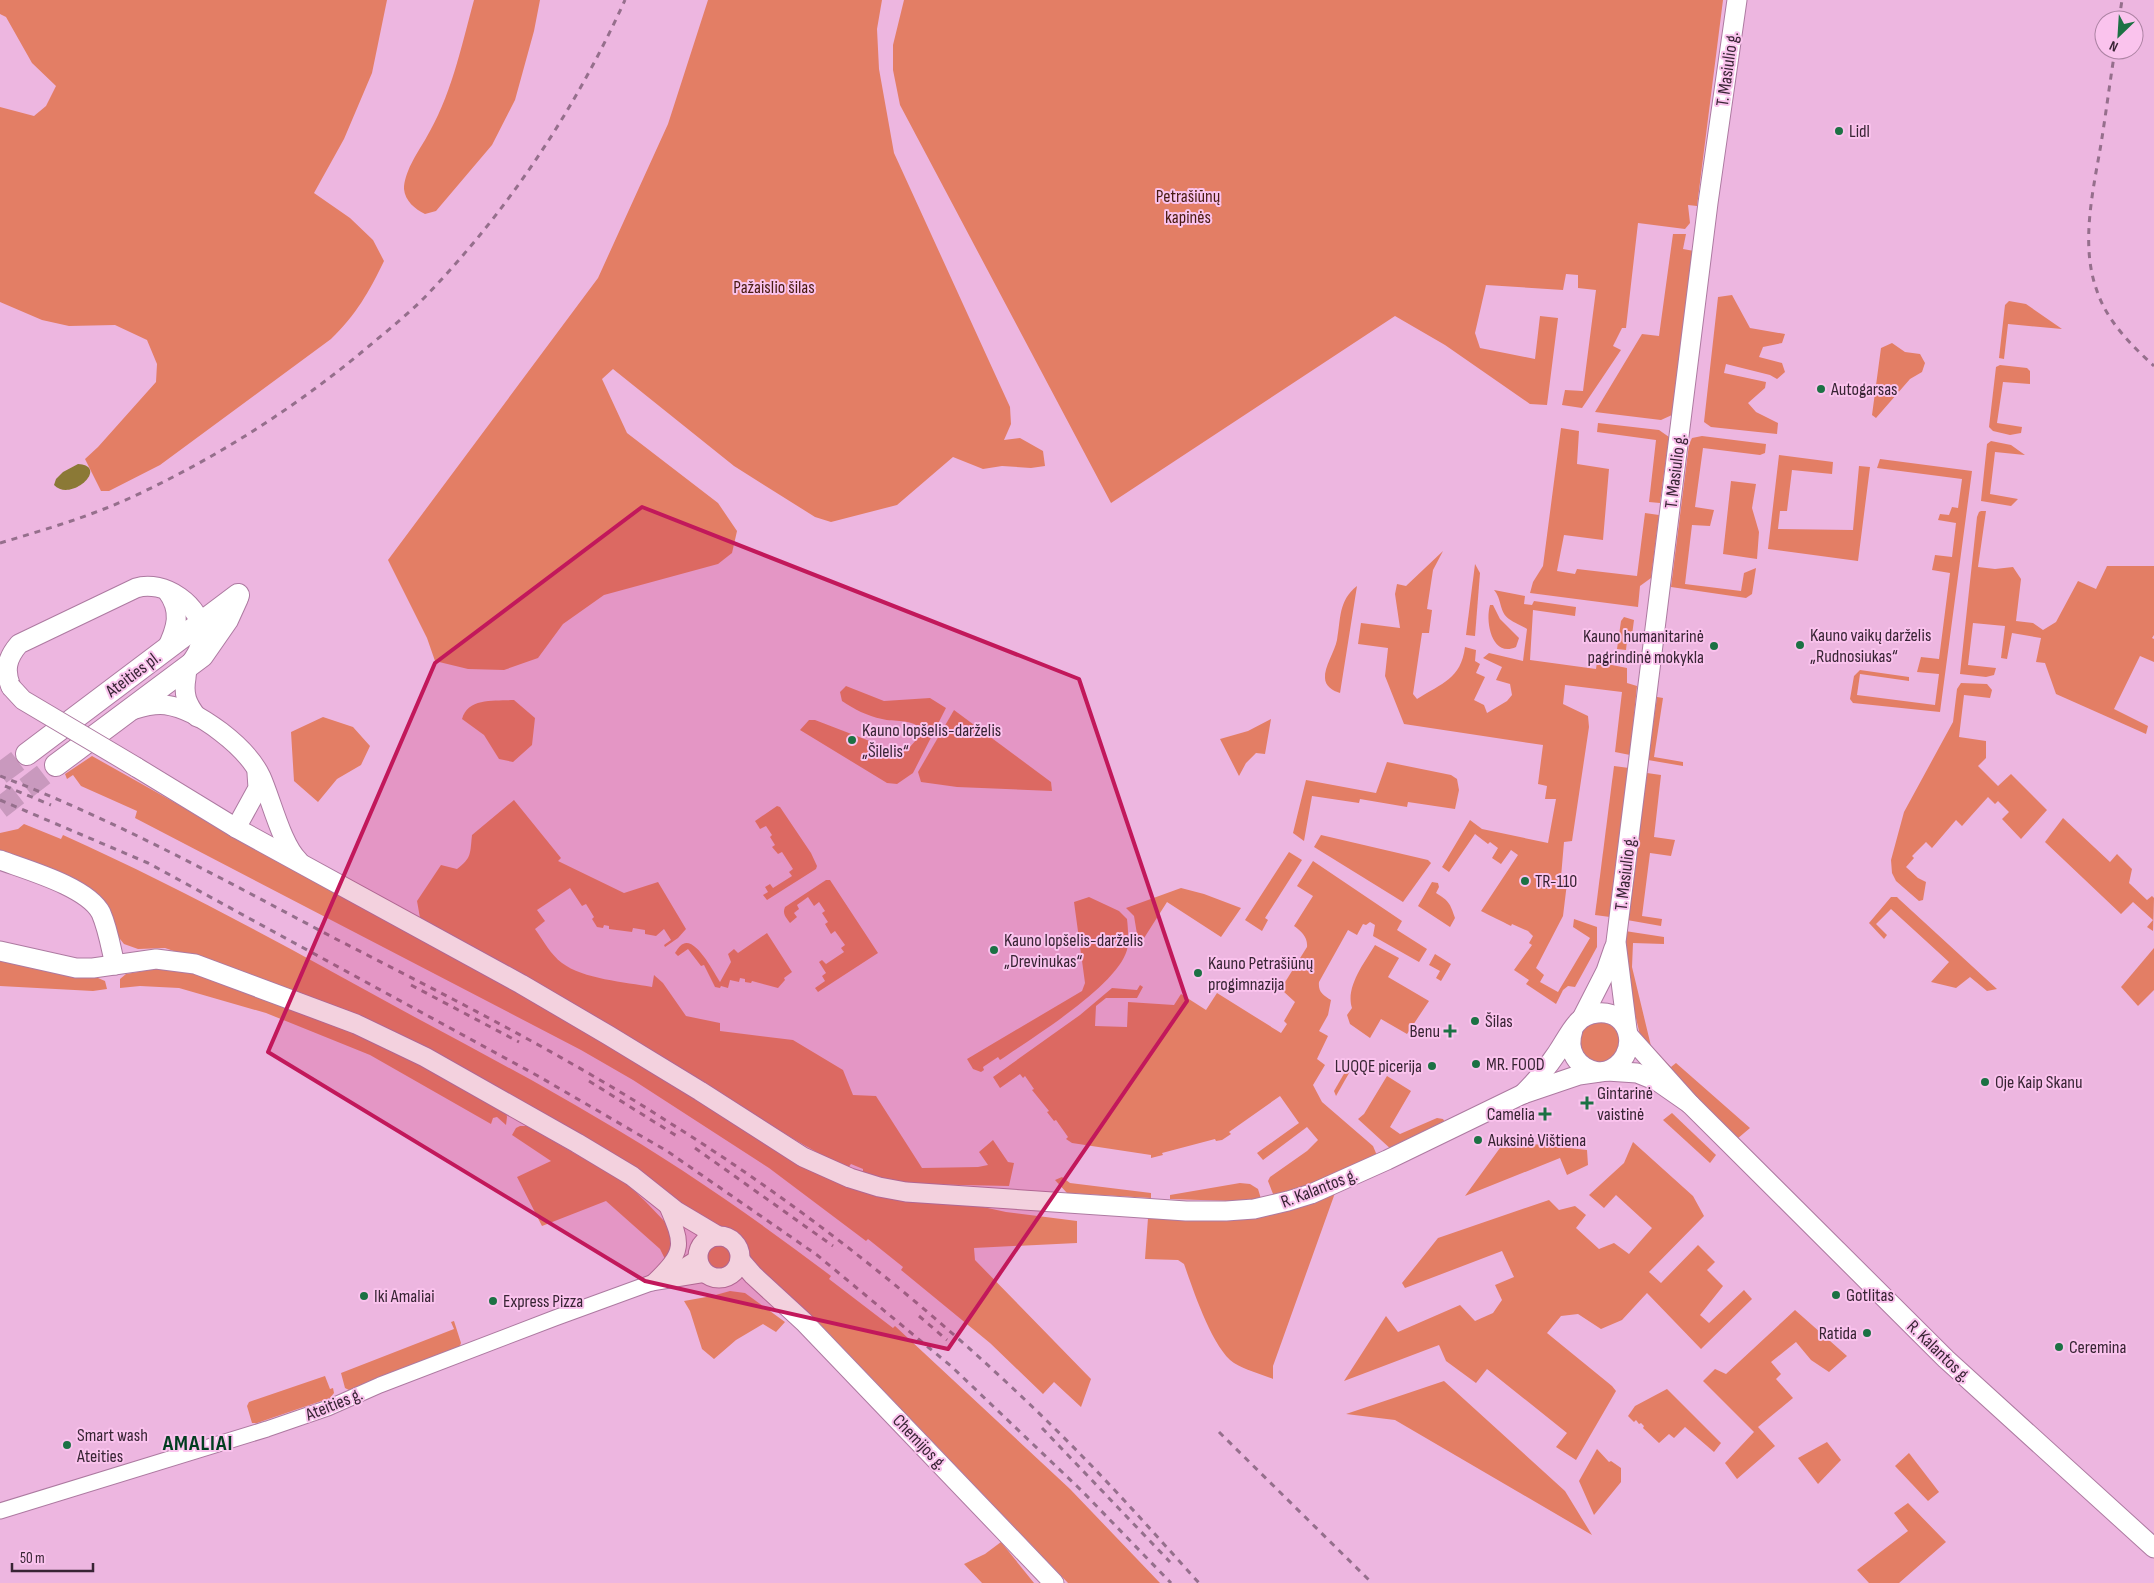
<svg xmlns="http://www.w3.org/2000/svg" width="2154" height="1583" font-family="'Sofia Sans Condensed',sans-serif">
	<rect width="100%" height="100%" fill="#edb6e0"/>
	<g fill="#e37e65">
		<path d="M0,0H387L372,73L344,139L314,193L350,218L373,240L384,261C369,292 356,315 331,339L160,465L109,491H101L85,459L98,447L156,382L157,364L147,340L115,325L69,326L42,320L0,302V107L34,116L46,106L56,86L32,63L6,17L0,14Z"/>
		<path d="M474,0H540L534,31L515,100L492,145L436,211L425,214C415,209 405,201 404,189C404,173 417,153 425,140C451,97 461,48 474,0Z"/>
		<path d="M708,0H882L877,29L879,69L894,153L1010,407L1011,424L1004,440L1020,438L1043,451L1045,466L1031,468L1002,466L983,469L953,457L897,505L831,522L815,517L734,466L613,369L602,379L627,433L718,503L737,531L732,553L718,564L604,595L563,624L538,658L504,670L468,669L435,661L427,638L388,560L598,278L668,124Z"/>
		<path d="M904,0H1723L1697,206L1688,205L1690,223L1685,229L1638,223L1626,328H1622L1613,346L1621,350L1582,408L1562,405L1565,390L1583,391L1596,290L1578,288V275L1566,274L1563,290L1486,285L1475,333L1480,348L1535,359L1540,316L1558,318L1547,405L1530,404L1445,345L1395,316L1111,503L900,105L893,70V45Z"/>
		<path d="M1673,234H1686L1683,249L1694,251L1672,415L1661,420L1595,412L1642,334L1659,336Z"/>
		<path d="M1732,295L1750,328L1785,334L1782,343L1763,347L1759,357L1782,363L1785,372L1777,379L1770,375L1726,364L1724,373L1766,382L1765,388L1748,403L1756,412L1778,423L1777,434L1711,427L1704,422L1718,297Z"/>
		<path d="M2009,301L2026,304L2062,329L2008,324L2004,359L1999,358L2005,305Z"/>
		<path d="M1892,343L1905,352L1920,354L1925,363L1922,372L1910,379L1876,418L1872,415L1881,348Z"/>
		<path d="M2000,365L2027,368L2030,371V384L2003,382L1997,423L2022,427L2021,433L2010,435L1993,431L1989,427L1996,367Z"/>
		<path d="M1598,423L1659,430L1669,437L1660,503L1649,502L1656,440L1597,432Z"/>
		<path d="M1561,428L1579,431L1577,464L1609,469L1603,540L1564,535L1557,571L1575,574L1577,569L1637,576L1645,513L1659,515L1651,578L1640,586L1638,607L1530,593L1533,582L1543,566Z"/>
		<path d="M1702,436L1766,444L1765,453L1760,455L1703,448L1695,507L1714,510L1710,526L1692,525L1685,584L1741,591L1744,573L1756,568L1752,594L1746,598L1671,587L1689,444L1692,438Z"/>
		<path d="M1991,441L2011,445L2025,455L1995,452L1990,494L2018,499L2011,506L1981,501L1987,444Z"/>
		<path d="M1779,455L1833,462L1832,474L1792,470L1787,511H1780L1778,529L1853,530L1859,466L1870,467L1858,561L1768,549Z"/>
		<path d="M1880,459L1972,471L1940,712L1853,703L1850,699L1854,676L1860,670L1909,677V681L1860,674L1857,695L1935,705L1939,674L1917,672L1921,657L1939,659L1950,573L1932,570L1935,555L1952,557L1956,523L1938,520L1940,514L1949,515L1952,507L1958,508L1962,479L1877,468Z"/>
		<path d="M1731,481L1756,484L1752,508L1759,532L1757,559L1723,554Z"/>
		<path d="M1981,511H1986L1978,567L1995,569L2013,567L2021,579L2016,621L2033,623L2043,630L2056,622L2078,581L2096,589L2107,566H2154V635L2152,638L2154,639V662L2140,656L2114,709L2148,726L2146,734L2056,694L2045,663L2036,662L2041,638L2012,633L2007,659L2001,658L2005,626L1973,623L1968,665L1996,668L1994,675L1986,677L1960,674L1977,517L1979,512Z"/>
		<path d="M1443,551L1433,570L1427,609L1432,610L1429,633H1422L1413,694L1417,699C1442,683 1461,679 1465,647L1476,650L1475,661L1480,664L1476,673L1485,677L1474,700L1484,705L1487,713L1507,701L1512,695L1510,684L1496,680L1502,667L1483,658L1489,653L1523,661L1527,629C1521,625 1514,623 1509,619C1499,612 1502,599 1494,590L1525,596L1524,604L1532,605L1534,601L1576,607L1575,616L1533,610L1530,660L1596,669L1597,662L1627,668V683L1637,686L1630,755L1615,752L1622,692L1565,685L1563,704L1588,716L1589,727L1572,841L1564,842L1561,877L1567,883L1563,916L1536,968L1544,975L1540,982L1558,992L1590,938L1573,927L1574,919L1597,927V947L1575,987L1568,986L1563,990L1556,1004L1526,984L1529,980L1514,970L1532,945L1529,943L1533,936L1528,931L1512,924L1511,926C1500,920 1492,917 1481,911L1518,855L1511,850L1501,864L1492,858L1498,848L1490,842L1488,844L1475,834L1449,872L1442,867L1470,820L1482,829L1548,843L1556,799H1545L1547,786L1538,784L1543,745L1404,724L1385,676L1388,648L1358,644L1361,623L1400,628L1395,594L1397,584L1406,586Z"/>
		<path d="M1475,564L1480,573L1475,636L1466,635Z"/>
		<path d="M1357,586L1340,693C1333,691 1325,686 1325,678C1324,667 1335,651 1337,640C1341,619 1338,601 1357,586Z"/>
		<path d="M1490,605H1493L1500,619L1519,638L1516,647C1492,658 1485,622 1490,605Z"/>
		<path d="M1624,617L1634,620L1632,635H1630L1629,641H1627L1626,650L1617,649L1621,621Z"/>
		<path d="M1961,683L1987,684L1992,690L1990,698L1964,695L1959,737L1986,741V758L1978,766L1998,786L2011,774L2047,810L2021,839L2002,819L2009,812L1998,801L1995,804L1988,797L1962,826L1956,820L1932,848L1926,842L1912,856L1914,858L1906,867L1918,878L1926,882L1923,900L1919,901L1896,881L1892,873L1891,860L1904,812L1953,722L1957,689Z"/>
		<path d="M846,686L884,701L930,698L946,708L913,773L897,784L887,783L800,730L809,720H815L893,750L908,749L917,739L920,728C911,719 894,722 882,719C867,716 854,709 842,701L840,692Z"/>
		<path d="M1657,697L1663,698L1654,757L1683,762V766L1648,760Z"/>
		<path d="M514,700L535,718L532,745L513,762L499,759L484,735L462,719C468,697 495,701 514,700Z"/>
		<path d="M954,710L1051,782L1052,791L957,787L921,782L918,772Z"/>
		<path d="M323,717L353,727L370,746L361,765L337,779L318,802L294,781L291,732Z"/>
		<path d="M1271,719L1265,754L1256,753L1246,763L1239,776L1220,739L1248,731Z"/>
		<path d="M92,756L391,924L516,990L876,1194L898,1200L983,1207L1006,1212L1077,1221V1243L974,1248L975,1260L1091,1379L1081,1407L1054,1382L1043,1394L990,1343L901,1270L903,1267L868,1239L866,1241L769,1168L633,1080L581,1050L135,818L137,811L81,786L73,775L67,779L65,774Z"/>
		<path d="M1387,762L1451,775L1457,779L1459,790L1455,809L1408,802L1407,807L1360,799L1359,803L1312,796L1304,841L1293,833L1306,780L1376,793Z"/>
		<path d="M1614,766L1629,768L1610,917L1595,915Z"/>
		<path d="M1647,773L1661,775L1654,837L1675,840L1671,856L1650,853L1642,916L1662,919L1661,926L1627,920Z"/>
		<path d="M514,800L561,858L558,861L624,893L658,882L686,929L678,938L665,947L664,945L671,940L664,929L656,936L645,934V930L633,928L632,932L609,929V926L604,925L603,928L597,927L592,919L594,917L586,904L582,906L570,888L537,910L545,921L535,929C543,940 551,955 562,963C583,979 625,982 652,987L654,975L663,983L686,1016L720,1023V1031L793,1040L843,1070L853,1095L876,1096L922,1168L978,1167L988,1165L979,1152L993,1140L1008,1162L1014,1163L1009,1186L915,1184L863,1175V1169L851,1164L848,1168C790,1141 740,1103 686,1071C598,1018 509,968 420,918L417,901L441,865L457,869C472,858 470,853 472,835Z"/>
		<path d="M777,806L780,807L811,853L817,866L816,869L767,900L763,895L768,892L765,887L770,884L773,888L792,876L789,872L793,869L782,852L778,854L772,847L775,845L770,837L772,835L766,826L760,829L755,821Z"/>
		<path d="M2063,818L2110,862L2117,854L2132,869L2129,883L2147,900L2152,896L2154,898L2153,931L2147,927L2153,920L2133,902L2121,914L2045,842Z"/>
		<path d="M24,824L61,839L63,835C179,887 289,948 400,1009C466,1045 534,1080 599,1119C680,1166 757,1220 831,1276L829,1279L893,1328L895,1326L1070,1489L1160,1583H1068L814,1318L753,1268L748,1257L745,1246L734,1233L711,1226L631,1166L247,976L165,948L138,949L124,944L116,934L111,911L101,898L0,851V833L18,829Z"/>
		<path d="M1321,835L1428,860L1431,863L1403,902L1314,847Z"/>
		<path d="M1289,852L1302,860L1265,918L1268,920L1262,931L1245,920Z"/>
		<path d="M1313,861L1402,921L1397,930L1427,949L1419,962L1373,936L1375,925L1370,922L1366,925L1363,924L1357,935L1348,930L1319,982C1318,992 1323,995 1331,1000L1328,1015L1319,1031L1328,1036L1317,1059L1325,1065L1313,1085L1322,1102L1373,1146L1378,1158L1275,1199L1268,1181L1270,1177L1307,1151L1318,1140L1307,1127L1263,1160L1257,1153L1299,1123L1280,1096L1229,1132L1231,1134L1222,1140L1216,1141L1215,1139L1162,1153L1163,1155L1151,1158V1155L1072,1143L1066,1139L1068,1137L1056,1120L1054,1121L1047,1112L1049,1111L1032,1090L1034,1089L1025,1076L1023,1078L1020,1074L1000,1088L993,1077L1080,1015L1112,988L1137,990L1140,985L1143,987L1137,998H1106L1096,1006L1095,1026L1127,1027L1128,1002L1174,1005L1181,994L1206,1010L1217,993L1281,1033L1287,1024L1284,1021L1295,1002L1283,991L1282,987L1307,947C1308,937 1301,931 1294,926L1313,896L1297,886Z"/>
		<path d="M826,880H830L878,953L818,992L815,988L825,981L822,976L826,973L819,962L822,960L826,964L844,952L841,948L845,945L835,931L831,934L825,924L828,922L822,913L825,911L819,902L814,906L808,897L797,905L799,909L794,913L797,917L790,923C786,917 782,914 785,907Z"/>
		<path d="M1432,882L1438,883L1439,887L1436,893C1449,901 1450,903 1455,918L1450,927L1418,906Z"/>
		<path d="M1181,888L1204,894L1241,908L1221,937L1167,902L1139,946L1134,916L1126,908Z"/>
		<path d="M1089,897L1119,911L1127,919C1128,928 1129,941 1127,950C1117,986 1032,1038 1000,1060L998,1057L983,1067L984,1070L981,1072L973,1069L967,1059L1082,991L1085,983L1074,902Z"/>
		<path d="M1891,897H1897L1900,900L1997,989L1987,991L1970,977L1956,988L1931,982L1949,962L1891,909L1876,924L1887,935L1884,939L1869,923Z"/>
		<path d="M1625,931L1664,937V944L1633,943L1632,967L1651,1046L1671,1067L1676,1063L1750,1128L1737,1139L1655,1058L1640,1035L1624,968Z"/>
		<path d="M767,933L792,972L784,978L785,980L778,988L752,981L751,983L745,982V979L740,978L739,982L730,980L728,988L721,986L720,988L715,987L704,965L701,966L688,949L678,956L675,953C677,950 680,945 683,944C696,937 714,973 720,982L731,962L728,954L734,949L738,953Z"/>
		<path d="M1375,945L1399,958L1388,977L1429,1001L1407,1034L1381,1019L1370,1038L1350,1024L1347,1015L1352,1008C1345,987 1365,962 1375,945Z"/>
		<path d="M2154,948V990L2138,1006L2121,987Z"/>
		<path d="M1435,954L1451,964L1441,981L1436,978L1440,971L1429,965Z"/>
		<path d="M0,961L81,977L98,978L105,981L107,989L93,991L0,986Z"/>
		<path d="M161,968L198,973L365,1036L400,1052L506,1112L507,1117L506,1125L497,1117L493,1118L491,1124L370,1055L266,1013L179,988L140,986L120,988V979L126,974Z"/>
		<circle cx="1600" cy="1042" r="20"/>
		<path d="M1357,1059L1336,1096L1334,1091L1352,1060Z"/>
		<path d="M1387,1076L1411,1091L1390,1127L1400,1134L1437,1118L1443,1119L1446,1124L1393,1151L1358,1119L1364,1114Z"/>
		<path d="M1672,1113L1716,1155L1710,1163L1663,1120Z"/>
		<path d="M520,1126H527L626,1183L645,1201L667,1224L672,1234V1246L666,1261L660,1249L606,1201L542,1226L517,1177L551,1161L512,1135L516,1128Z"/>
		<path d="M1505,1141L1587,1150L1588,1165L1567,1175L1560,1158L1465,1196Z"/>
		<path d="M1633,1142L1693,1196L1704,1216L1649,1272L1661,1283L1698,1245L1715,1262L1707,1270L1723,1286L1700,1315L1709,1323L1744,1290L1752,1299L1701,1349L1647,1293L1622,1320L1601,1329L1578,1314L1561,1316L1547,1333L1612,1386L1616,1391L1576,1460L1556,1447L1567,1433L1487,1369L1476,1383L1446,1361L1439,1345L1344,1381L1386,1316L1398,1332L1460,1305L1475,1321L1493,1313L1502,1300L1495,1285L1514,1277L1502,1251L1405,1288L1402,1283L1438,1238L1549,1200L1559,1210L1575,1206L1586,1215L1576,1228L1599,1249L1614,1243L1629,1254L1652,1228L1616,1195L1604,1208L1589,1195L1624,1163Z"/>
		<path d="M1062,1177L1070,1183L1151,1193V1198L1067,1193L1055,1180Z"/>
		<path d="M1240,1183L1250,1184L1258,1189L1262,1202L1170,1199V1195Z"/>
		<path d="M1335,1193L1273,1366V1379C1260,1374 1246,1370 1234,1363C1212,1348 1193,1289 1184,1264L1178,1260L1145,1259L1148,1218L1230,1220L1270,1215Z"/>
		<circle cx="718" cy="1258" r="13"/>
		<path d="M730,1291L745,1293L785,1322L776,1332L763,1324L736,1340L714,1359L702,1349L690,1311L684,1301L712,1296Z"/>
		<path d="M1795,1310L1847,1356L1829,1372L1811,1360L1796,1342L1771,1362L1781,1374L1776,1379L1793,1398L1758,1427L1775,1446L1737,1479L1725,1463L1754,1432L1703,1381L1715,1369L1726,1374Z"/>
		<path d="M454,1321L461,1343L459,1348L351,1391L345,1388L341,1373L454,1329L451,1322Z"/>
		<path d="M325,1376L330,1389L333,1388L334,1393L330,1398L257,1423H252L247,1406L249,1402Z"/>
		<path d="M1444,1381L1565,1491L1592,1535L1395,1420L1346,1414Z"/>
		<path d="M1667,1389L1721,1443L1714,1452L1685,1427L1674,1438L1669,1434L1659,1443L1643,1428L1644,1426L1641,1423L1639,1424L1636,1420L1634,1422L1628,1416L1635,1406Z"/>
		<path d="M1827,1442L1841,1460L1818,1484L1798,1458Z"/>
		<path d="M1597,1449L1609,1462L1611,1461L1621,1468V1482L1594,1515L1579,1481Z"/>
		<path d="M1909,1453L1939,1492L1928,1501L1895,1466Z"/>
		<path d="M1908,1503L1946,1542L1899,1583H1869L1857,1570L1908,1531L1894,1513Z"/>
		<path d="M1001,1542L1034,1583H982L964,1564L985,1554Z"/>
	</g>
	<path fill="#8b7936" d="M78,464C110,466 71,503 54,485L56,479L63,472Z"/>
	<g fill="none" stroke-linecap="round" stroke-linejoin="round">
		<g stroke="#c999be" stroke-width="22" stroke-dasharray="22 11" stroke-linecap="butt">
			<path d="M0,774L27,754"/>
			<path d="M0,808L56,765"/>
		</g>
		<defs>
			<g id="minor">
				<path d="M667,1277L697,1258"/>
				<path d="M652,1283C687,1250 683,1244 665,1202"/>
				<path d="M0,1511L267,1429L328,1408L380,1385L555,1318L651,1283L706,1274"/>
			</g>
			<g id="major">
				<path d="M166,650C177,628 182,611 167,591"/>
				<path d="M11,687C4,670 7,658 19,644L136,588C163,579 203,605 202,636C201,649 195,657 188,667C187,670 186,675 186,678C183,695 187,704 197,717"/>
				<path d="M132,710C142,707 154,703 166,705C199,710 247,747 261,777C271,799 282,846 299,861"/>
				<path d="M136,767L236,828L521,984L608,1035L700,1091L803,1157L850,1178L879,1187L906,1192L1186,1211H1226L1254,1209L1288,1201L1311,1194L1387,1160L1523,1094L1579,1075L1607,1071L1637,1073L1657,1081L1690,1104"/>
				<path d="M236,828L258,788L257,773"/>
				<path d="M0,860C27,870 88,887 101,913C108,929 111,948 115,965"/>
				<path d="M0,951L76,968H93L156,959L195,964L356,1024L425,1057L577,1143L632,1176L676,1211L718,1236"/>
				<path d="M1582,1018L1606,971L1614,948"/>
				<path d="M1627,1029L1616,942L1708,203L1737,0"/>
				<path d="M1573,1030C1566,1051 1577,1068 1598,1072"/>
				<path d="M1629,1036L1690,1104L1946,1359L2154,1548"/>
				<path d="M1523,1094C1536,1081 1547,1068 1557,1053C1564,1043 1569,1032 1577,1023C1581,1018 1589,1014 1597,1013C1633,1009 1641,1058 1607,1071"/>
				<circle cx="719" cy="1257" r="21"/>
				<path d="M740,1260L753,1275L804,1322L1054,1583"/>
			</g>
			<g id="highway">
				<path d="M27,754L238,595"/>
				<path d="M56,765L202,656L227,620L237,598"/>
			</g>
		</defs>
		<use href="#minor" stroke="#ad7aa1" stroke-width="17"/>
		<use href="#major" stroke="#ad7aa1" stroke-width="21"/>
		<use href="#highway" stroke="#ad7aa1" stroke-width="24"/>
		<use href="#minor" stroke="#fff" stroke-width="15"/>
		<use href="#major" stroke="#fff" stroke-width="19"/>
		<use href="#highway" stroke="#fff" stroke-width="22"/>
		<g stroke="#956f8c" stroke-width="3" stroke-dasharray="6 6" stroke-linecap="butt">
			<path d="M2119,20L2122,0"/>
			<path d="M2115,50C2110,81 2106,113 2101,144C2093,191 2080,245 2097,291C2107,321 2131,345 2154,366"/>
			<path d="M0,543C44,530 88,517 130,498C219,457 301,404 375,341C392,327 409,313 424,298C508,211 575,110 625,0"/>
			<path d="M0,776C116,820 226,881 336,939C449,997 563,1054 670,1123C820,1217 961,1332 1085,1459C1124,1499 1161,1541 1199,1583"/>
			<path d="M5,786L51,805"/>
			<path d="M0,800L148,863L538,1076L667,1151L817,1255L951,1366L1082,1491L1171,1583"/>
			<path d="M411,985L519,1042"/>
			<path d="M589,1081L680,1138"/>
			<path d="M695,1148L833,1246"/>
			<path d="M919,1316L947,1340"/>
			<path d="M1042,1428L1170,1562"/>
			<path d="M1219,1432L1372,1583"/>
		</g>
		<defs>
			<path id="major-bridge" d="M11,687L23,700L136,767"/>
		</defs>
		<use href="#major-bridge" stroke="#ad7aa1" stroke-width="21" stroke-linecap="butt"/>
		<use href="#major-bridge" stroke="#fff" stroke-width="19"/>
	</g>
	<path fill="#c2185b" fill-opacity="0.2" stroke="#c2185b" stroke-width="4" stroke-linejoin="round" d="M642,507L1079,679L1187,1001L948,1349L645,1281L268,1052L435,663Z"/>
	<g fill="#1c7144" stroke="#fac3ed" stroke-width="2">
		<circle cx="1839" cy="131" r="5"/>
		<circle cx="1821" cy="389" r="5"/>
		<circle cx="1800" cy="645" r="5"/>
		<circle cx="1714" cy="646" r="5"/>
		<circle cx="852" cy="740" r="5"/>
		<circle cx="1525" cy="881" r="5"/>
		<circle cx="994" cy="950" r="5"/>
		<circle cx="1198" cy="973" r="5"/>
		<circle cx="1475" cy="1021" r="5"/>
		<path d="M1447.5 1023.5h5v5h5v5h-5v5h-5v-5h-5v-5h5z"/>
		<circle cx="1476" cy="1064" r="5"/>
		<circle cx="1432" cy="1066" r="5"/>
		<circle cx="1985" cy="1082" r="5"/>
		<path d="M1584.5 1095.5h5v5h5v5h-5v5h-5v-5h-5v-5h5z"/>
		<path d="M1542.5 1106.5h5v5h5v5h-5v5h-5v-5h-5v-5h5z"/>
		<circle cx="1478" cy="1140" r="5"/>
		<circle cx="1836" cy="1295" r="5"/>
		<circle cx="364" cy="1296" r="5"/>
		<circle cx="493" cy="1301" r="5"/>
		<circle cx="1867" cy="1333" r="5"/>
		<circle cx="2059" cy="1347" r="5"/>
		<circle cx="67" cy="1445" r="5"/>
	</g>
	<g text-anchor="middle" stroke-width="4" stroke-linejoin="round" paint-order="stroke">
		<g font-size="18" fill="#382434" stroke="#fac3ed">
			<text transform="translate(1727 69) rotate(-82)" y="6">T. Masiulio g.</text>
			<text transform="translate(1675 471) rotate(-83)" y="6">T. Masiulio g.</text>
			<text transform="translate(133 674) rotate(-37)" y="6">Ateities pl.</text>
			<text transform="translate(1625 873) rotate(-83)" y="6">T. Masiulio g.</text>
			<text transform="translate(1319 1188) rotate(-21)" y="6">R. Kalantos g.</text>
			<text transform="translate(1939 1351) rotate(44)" y="6">R. Kalantos g.</text>
			<text transform="translate(334 1404) rotate(-22)" y="6">Ateities g.</text>
			<text transform="translate(920 1442) rotate(46)" y="6">Chemijos g.</text>
		</g>
		<g font-size="18" fill="#382434" stroke="#fac3ed" text-anchor="start">
			<text x="1849" y="137">Lidl</text>
			<text x="1831" y="395">Autogarsas</text>
			<text x="1810" y="641">Kauno vaikų darželis<tspan x="1810" dy="21">„Rudnosiukas“</tspan></text>
			<text x="1704" y="642" text-anchor="end">Kauno humanitarinė<tspan x="1704" dy="21">pagrindinė mokykla</tspan></text>
			<text x="862" y="736">Kauno lopšelis-darželis<tspan x="862" dy="21">„Šilelis“</tspan></text>
			<text x="1535" y="887">TR-110</text>
			<text x="1004" y="946">Kauno lopšelis-darželis<tspan x="1004" dy="21">„Drevinukas“</tspan></text>
			<text x="1208" y="969">Kauno Petrašiūnų<tspan x="1208" dy="21">progimnazija</tspan></text>
			<text x="1485" y="1027">Šilas</text>
			<text x="1440" y="1037" text-anchor="end">Benu</text>
			<text x="1486" y="1070">MR. FOOD</text>
			<text x="1422" y="1072" text-anchor="end">LUQQE picerija</text>
			<text x="1995" y="1088">Oje Kaip Skanu</text>
			<text x="1597" y="1099">Gintarinė<tspan x="1597" dy="21">vaistinė</tspan></text>
			<text x="1535" y="1120" text-anchor="end">Camelia</text>
			<text x="1488" y="1146">Auksinė Vištiena</text>
			<text x="1846" y="1301">Gotlitas</text>
			<text x="374" y="1302">Iki Amaliai</text>
			<text x="503" y="1307">Express Pizza</text>
			<text x="1857" y="1339" text-anchor="end">Ratida</text>
			<text x="2069" y="1353">Ceremina</text>
			<text x="77" y="1441">Smart wash<tspan x="77" dy="21">Ateities</tspan></text>
		</g>
		<g font-size="18" fill="#481b10" stroke="#fac3ed">
			<text x="1188" y="202">Petrašiūnų<tspan x="1188" dy="21">kapinės</tspan></text>
			<text x="774" y="293">Pažaislio šilas</text>
		</g>
		<g font-size="22" font-weight="bold" letter-spacing="1" fill="#003d1f" stroke="#fac3ed">
			<text x="198" y="1450">AMALIAI</text>
		</g>
	</g>
	<g transform="translate(2119 35) rotate(205)"><circle r="24" fill="#fac3ed" stroke="#ac83a3"/>
	<path d="M0-4L9 19L0 12L-9 19Z" fill="#1c7144"/>
	<text y="-8" font-size="14" font-weight="bold" text-anchor="middle" fill="#382434">N</text>
	</g>
	<path d="M12 1563v8h81v-8" fill="none" stroke="#382434" stroke-width="2.5"/>
	<text x="20" y="1563" font-size="15" fill="#382434" stroke="#fac3ed" stroke-width="4" paint-order="stroke">50 m</text>
</svg>
